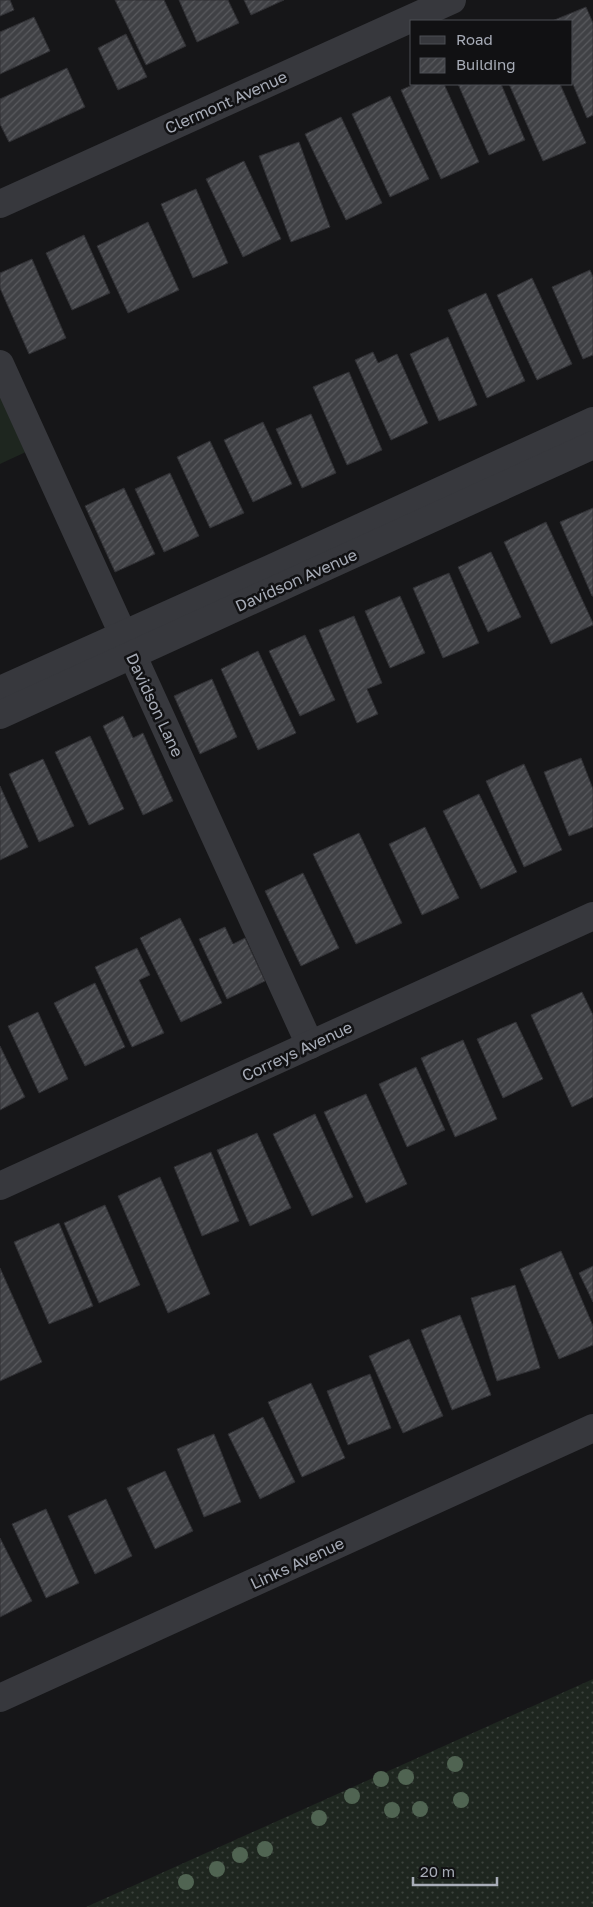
<svg xmlns="http://www.w3.org/2000/svg" width="593" height="1907" font-family="'Golos Text',sans-serif">
	<defs>
		<pattern id="grass-dots" width="8" height="8" patternUnits="userSpaceOnUse" patternTransform="scale(1.25)"><rect width="8" height="8" fill="#1e261f"/><path d="M2 2h.1M6 6h.1" fill="none" stroke="#3c433d" stroke-width="1.8" stroke-linecap="round"/></pattern>
		<pattern id="building-hatch" width="6" height="6" patternUnits="userSpaceOnUse" patternTransform="scale(1.25)"><rect width="6" height="6" fill="#404145"/><path d="M-1 1l2-2M0 6l6-6M5 7l2-2" fill="none" stroke="#595a5e"/></pattern>
	</defs>
	<rect width="100%" height="100%" fill="#161618"/>
	<path fill="url(#grass-dots)" d="M593,1679V1907H86Z"/>
	<path fill="#1e261f" d="M0,394L28,451L0,464Z"/>
	<g fill="url(#building-hatch)" stroke="#303034">
		<path d="M0,0H10L14,10L0,16Z"/>
		<path d="M115,0H164L186,46L146,65Z"/>
		<path d="M179,0H228L239,23L197,42Z"/>
		<path d="M244,0H284L251,15Z"/>
		<path d="M586,7L593,23V115L587,118L572,82V21H552Z"/>
		<path d="M34,17L50,51L0,74V32Z"/>
		<path d="M126,34L147,77L118,90L98,48Z"/>
		<path d="M67,68L85,107L9,142L0,124V99Z"/>
		<path d="M415,84H444L479,162L441,179L401,90Z"/>
		<path d="M458,84H501L525,140L489,155Z"/>
		<path d="M509,84H560L586,143L543,161Z"/>
		<path d="M390,96L429,179L390,197L352,114Z"/>
		<path d="M341,117L382,203L346,220L305,134Z"/>
		<path d="M299,142L330,227L291,242L259,156Z"/>
		<path d="M244,161L281,239L243,257L206,179Z"/>
		<path d="M196,189L228,263L193,278L161,204Z"/>
		<path d="M148,222L179,290L128,313L97,246Z"/>
		<path d="M84,235L110,293L72,310L46,253Z"/>
		<path d="M32,259L66,338L29,354L0,288V273Z"/>
		<path d="M590,270L593,277V355L583,359L552,287Z"/>
		<path d="M532,278L572,364L537,380L497,295Z"/>
		<path d="M486,293L525,381L487,398L448,310Z"/>
		<path d="M448,337L477,405L439,421L410,354Z"/>
		<path d="M373,352L378,363L397,354L428,423L391,440L355,360Z"/>
		<path d="M349,372L382,450L347,465L313,387Z"/>
		<path d="M311,414L336,473L302,488L276,429Z"/>
		<path d="M263,422L292,484L253,502L224,440Z"/>
		<path d="M210,441L244,513L210,528L177,457Z"/>
		<path d="M170,473L199,536L164,552L135,489Z"/>
		<path d="M124,488L155,554L115,572L85,506Z"/>
		<path d="M593,508V596H592L560,522Z"/>
		<path d="M546,522L593,623V625L551,644L504,542Z"/>
		<path d="M491,552L521,617L488,632L458,567Z"/>
		<path d="M449,573L479,643L443,658L413,588Z"/>
		<path d="M400,596L425,653L390,668L365,611Z"/>
		<path d="M354,616L382,683L367,689L378,714L357,723L319,630Z"/>
		<path d="M305,635L335,700L300,716L269,651Z"/>
		<path d="M258,651L296,733L258,750L221,669Z"/>
		<path d="M212,679L237,737L200,754L174,696Z"/>
		<path d="M123,716L133,738L143,733L173,801L143,815L103,726Z"/>
		<path d="M90,736L124,809L89,825L55,752Z"/>
		<path d="M581,758L593,789V827L569,836L544,772Z"/>
		<path d="M43,759L74,826L39,842L9,774Z"/>
		<path d="M524,764L562,850L524,867L486,781Z"/>
		<path d="M0,786L28,847L0,860Z"/>
		<path d="M479,794L517,872L481,889L443,811Z"/>
		<path d="M425,827L459,898L422,915L389,844Z"/>
		<path d="M359,833L402,923L356,944L313,854Z"/>
		<path d="M303,873L339,948L301,966L265,891Z"/>
		<path d="M180,918L222,1003L181,1022L140,938Z"/>
		<path d="M225,927L233,944L245,938L265,981L227,999L199,939Z"/>
		<path d="M137,948L150,975L139,980L164,1033L132,1047L95,967Z"/>
		<path d="M95,983L125,1047L85,1066L54,1003Z"/>
		<path d="M582,992L593,1015V1097L572,1107L531,1015Z"/>
		<path d="M38,1012L68,1079L39,1093L8,1026Z"/>
		<path d="M516,1022L543,1079L503,1098L477,1039Z"/>
		<path d="M463,1040L497,1119L455,1137L421,1058Z"/>
		<path d="M0,1046L25,1097L0,1110Z"/>
		<path d="M416,1067L445,1130L407,1147L379,1084Z"/>
		<path d="M366,1094L407,1184L366,1203L324,1112Z"/>
		<path d="M315,1114L353,1197L312,1216L273,1134Z"/>
		<path d="M257,1133L291,1208L250,1226L217,1150Z"/>
		<path d="M211,1152L239,1221L202,1236L174,1167Z"/>
		<path d="M160,1177L210,1294L168,1313L118,1196Z"/>
		<path d="M105,1205L140,1285L99,1303L64,1223Z"/>
		<path d="M59,1223L93,1306L49,1324L14,1242Z"/>
		<path d="M561,1251L593,1326V1345L559,1359L520,1269Z"/>
		<path d="M593,1266V1302L579,1273Z"/>
		<path d="M0,1268L42,1362L0,1381Z"/>
		<path d="M515,1285L540,1368L497,1381L471,1298Z"/>
		<path d="M460,1315L491,1395L452,1410L421,1330Z"/>
		<path d="M409,1339L443,1416L403,1433L369,1356Z"/>
		<path d="M370,1374L391,1428L348,1445L327,1391Z"/>
		<path d="M311,1383L345,1458L302,1477L268,1402Z"/>
		<path d="M263,1417L295,1482L260,1499L228,1434Z"/>
		<path d="M214,1434L241,1502L204,1517L177,1449Z"/>
		<path d="M165,1471L193,1531L155,1549L127,1488Z"/>
		<path d="M106,1499L132,1556L95,1574L68,1516Z"/>
		<path d="M46,1509L79,1583L46,1598L12,1524Z"/>
		<path d="M0,1538L32,1601L0,1617Z"/>
	</g>
	<g fill="none" stroke-linecap="round" stroke-linejoin="round">
		<g stroke="#37383d" stroke-width="28">
			<path d="M0,204L452,0"/>
			<path d="M0,364L310,1045"/>
			<path d="M0,690L272,568L593,421"/>
			<path d="M0,715L593,445"/>
			<path d="M0,1186L593,916"/>
			<path d="M0,1698L593,1428"/>
		</g>
	</g>
	<g fill="#506452">
		<circle cx="455" cy="1764" r="8"/>
		<circle cx="406" cy="1777" r="8"/>
		<circle cx="381" cy="1779" r="8"/>
		<circle cx="352" cy="1796" r="8"/>
		<circle cx="461" cy="1800" r="8"/>
		<circle cx="420" cy="1809" r="8"/>
		<circle cx="392" cy="1810" r="8"/>
		<circle cx="319" cy="1818" r="8"/>
		<circle cx="265" cy="1849" r="8"/>
		<circle cx="240" cy="1855" r="8"/>
		<circle cx="217" cy="1869" r="8"/>
		<circle cx="186" cy="1882" r="8"/>
	</g>
	<g text-anchor="middle" stroke-width="5" stroke-linejoin="round" paint-order="stroke">
		<g font-size="16" fill="#a8adb8" stroke="#111113">
			<text transform="translate(226 102) rotate(-24)" y="6">Clermont Avenue</text>
			<text transform="translate(296 580) rotate(-24)" y="6">Davidson Avenue</text>
			<text transform="translate(155 705) rotate(65)" y="6">Davidson Lane</text>
			<text transform="translate(297 1051) rotate(-25)" y="6">Correys Avenue</text>
			<text transform="translate(297 1563) rotate(-25)" y="6">Links Avenue</text>
		</g>
	</g>
	<rect x="410" y="20" width="162" height="65" fill="#111113" stroke="#4d4f55"/>
	<rect x="420" y="36" width="25" height="8" fill="#37383d" stroke="#4d4f55"/>
	<text x="456" y="45" font-size="15" fill="#a8adb8">Road</text>
	<rect x="420" y="58" width="25" height="15" fill="url(#building-hatch)" stroke="#4d4f55"/>
	<text x="456" y="70" font-size="15" fill="#a8adb8">Building</text>
	<path d="M413 1877v8h84v-8" fill="none" stroke="#a8adb8" stroke-width="2.5"/>
	<text x="420" y="1877" font-size="15" fill="#a8adb8" stroke="#111113" stroke-width="4" paint-order="stroke">20 m</text>
</svg>
